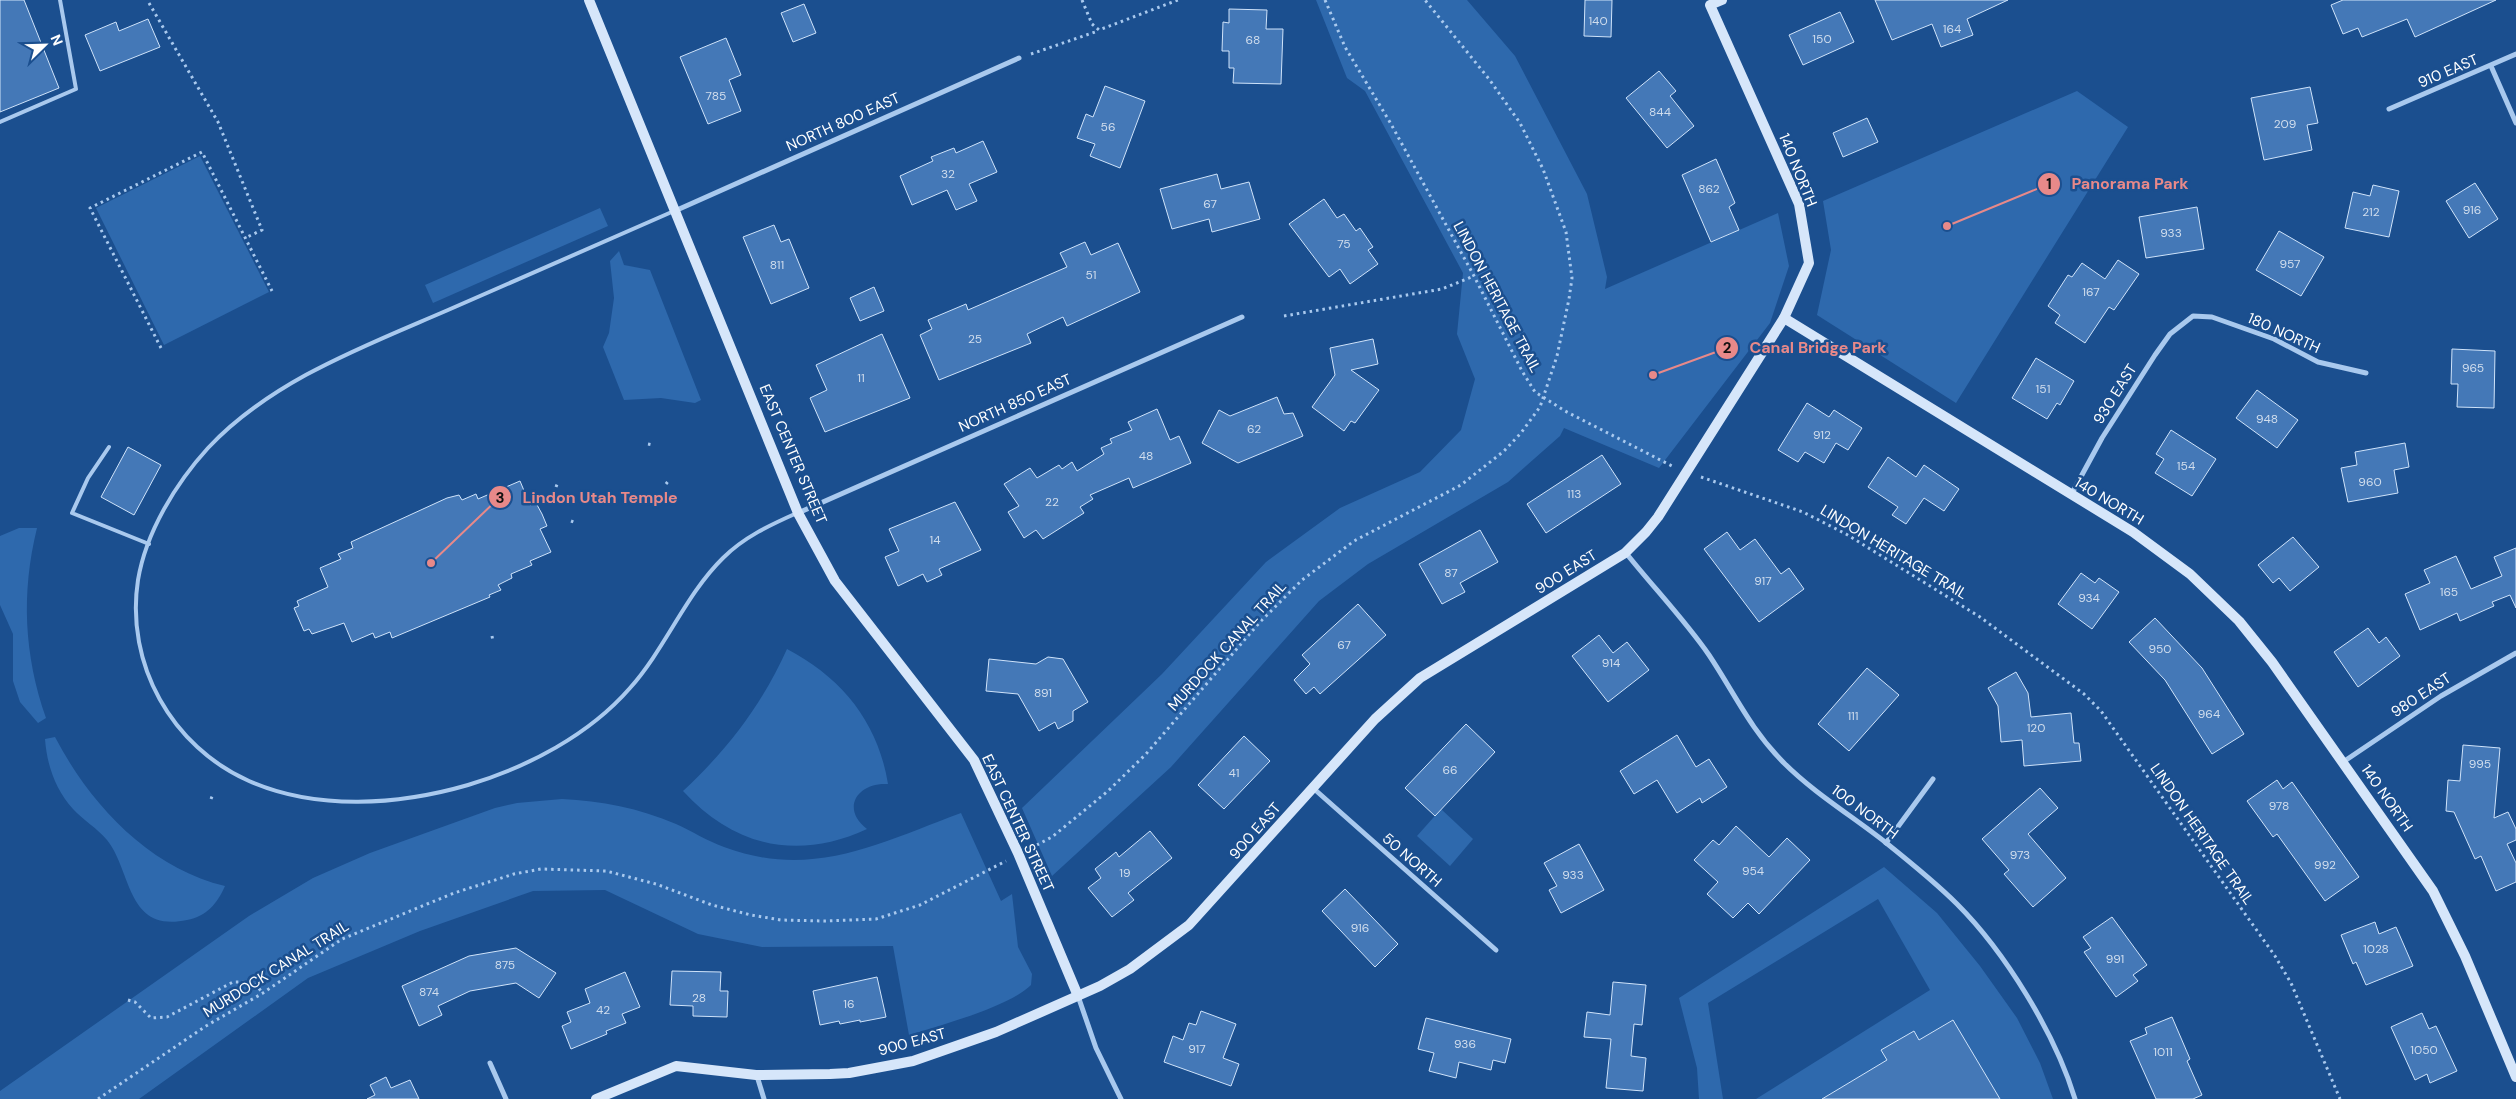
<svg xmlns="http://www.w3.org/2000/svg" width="2516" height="1099" font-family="'DM Sans',sans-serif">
	<rect width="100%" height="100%" fill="#1b4f8f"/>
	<g fill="#2e69ad">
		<path d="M1316,0H1467L1515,56L1587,194L1607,277L1605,289L1778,213L1789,266L1770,323L1659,468L1564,428L1560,436L1508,482L1368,564L1319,601L1171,767L1052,876L1022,808L1162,674L1266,562L1340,508L1420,472L1461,430L1475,379L1457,334L1463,273L1365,91L1347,78Z"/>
		<path d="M2077,91L2128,127L1956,403L1817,315L1831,250L1823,201Z"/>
		<path d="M200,156L269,292L164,345L96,208Z"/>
		<path d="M600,208L608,226L433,303L425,285Z"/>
		<path d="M619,251L624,265L650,270L701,400L695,403L661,398L624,400L603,347L609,333L614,298L610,261Z"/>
		<path d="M19,528H37C21,593 24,655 46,718L38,723L20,702L13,681V634L0,605V536Z"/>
		<path d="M787,649C842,678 878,722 888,784C858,782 840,808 867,829C798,861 734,847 683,791C727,750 762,705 787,649Z"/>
		<path d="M55,737C90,804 149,868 225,886C217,904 207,916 187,920C126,933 132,871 107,840C97,828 83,820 73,809C55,789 47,765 45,739Z"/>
		<path d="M562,799C601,801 639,808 676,824C692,831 707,841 724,847C812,880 880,843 961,813L1001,901L1012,894L1018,947L1032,974L1031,985C1009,1007 941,1025 909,1035L893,946L762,947L698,934L605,890L533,891L420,931L308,978L139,1099H0V1091L249,916L313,878L370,853L495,808L517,803Z"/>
		<path d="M1441,809L1473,839L1450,866L1417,836Z"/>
		<path d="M1884,867L1937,913L1980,966L2017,1018L2040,1063L2053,1099H2000L1952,1020L1919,1040L1914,1031L1882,1050L1887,1060L1822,1099H1756L1930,990L1878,899L1708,1003L1723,1099H1699L1697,1068L1679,998Z"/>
	</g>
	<g fill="#4478b7" stroke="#cfe3fa">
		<path d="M0,0H24L59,88L0,112Z"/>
		<path d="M1585,0H1612L1611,37L1584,36Z"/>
		<path d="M1875,0H2008L1967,19L1973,35L1941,47L1932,24L1892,40Z"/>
		<path d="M2343,0H2496L2415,37L2407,19L2362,37L2358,28L2343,34L2331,5Z"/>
		<path d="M804,4L816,33L793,42L781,13Z"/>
		<path d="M1229,9L1267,10L1266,29H1283L1281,84L1233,83L1234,68H1229V51H1222L1223,22L1229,23Z"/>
		<path d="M1840,12L1854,42L1803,65L1789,35Z"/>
		<path d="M148,19L160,47L100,71L85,35L116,22L119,31Z"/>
		<path d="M726,38L741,75L729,80L741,111L708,124L680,57Z"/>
		<path d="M1659,71L1676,91L1670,96L1694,126L1667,148L1626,98Z"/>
		<path d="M1105,86L1145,101L1120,168L1090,156L1095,144L1077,138L1086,114L1093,117Z"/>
		<path d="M2310,87L2318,123L2307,125L2312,150L2264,160L2251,98Z"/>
		<path d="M1867,118L1878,142L1843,157L1833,133Z"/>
		<path d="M983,141L997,172L969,184L977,201L956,210L947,190L912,205L900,176L933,161L931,157L954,148L956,153Z"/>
		<path d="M1716,159L1735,203L1729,207L1739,230L1711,242L1682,175Z"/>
		<path d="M1217,174L1221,189L1249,182L1260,219L1212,232L1209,219L1172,229L1160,189Z"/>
		<path d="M2475,183L2498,219L2469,238L2446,201Z"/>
		<path d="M2373,185L2399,191L2389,237L2345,228L2353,192L2370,196Z"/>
		<path d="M1324,199L1337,218L1344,214L1356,231L1360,228L1373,247L1368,250L1378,264L1350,284L1340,269L1329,277L1289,224Z"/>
		<path d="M2197,207L2204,249L2146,258L2139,217Z"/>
		<path d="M774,225L781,242L789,239L809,288L771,304L743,237Z"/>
		<path d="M2279,231L2324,257L2301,296L2256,270Z"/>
		<path d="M1085,242L1091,255L1118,243L1140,292L1067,326L1063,317L1027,334L1031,343L939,380L920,335L932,329L928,320L966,304L968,310L1067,267L1060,253Z"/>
		<path d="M2118,260L2139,274L2114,310L2109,307L2085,343L2055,323L2060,315L2048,306L2068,275L2072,277L2082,263L2105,279Z"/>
		<path d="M874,287L884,311L860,321L850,298Z"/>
		<path d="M882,334L910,398L825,432L810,398L827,390L816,365Z"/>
		<path d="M1373,339L1378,364L1351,370L1379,390L1355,423L1351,421L1344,431L1312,407L1335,375L1330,348Z"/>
		<path d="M2452,349L2495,351L2494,408L2457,407L2458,384H2451Z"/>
		<path d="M2036,358L2074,381L2060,405L2057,403L2047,419L2012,398Z"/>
		<path d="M2257,390L2298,420L2277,448L2236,418Z"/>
		<path d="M1277,397L1284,414L1293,413L1303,436L1238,463L1202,443L1219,410L1230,416Z"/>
		<path d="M1807,403L1829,417L1834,410L1862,428L1848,450L1836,443L1824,463L1805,452L1798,462L1778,450Z"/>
		<path d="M1157,409L1170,440L1179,436L1191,463L1133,488L1129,478L1090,495L1093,499L1080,507L1084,513L1043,539L1036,530L1024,538L1008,512L1019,506L1004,484L1030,468L1037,478L1059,465L1062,469L1072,462L1077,471L1104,454L1101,448L1112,443L1110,439L1132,430L1128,422Z"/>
		<path d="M2171,430L2216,459L2192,496L2155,473L2164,459L2156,454Z"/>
		<path d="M2405,443L2409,467L2394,470L2398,493L2348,502L2341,468L2357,465L2355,452Z"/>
		<path d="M128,447L161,465L134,515L101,497Z"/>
		<path d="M1602,455L1621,484L1546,533L1527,504Z"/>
		<path d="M1888,457L1916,477L1924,465L1959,489L1944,511L1924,498L1906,524L1892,515L1898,507L1868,487Z"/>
		<path d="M520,481L530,505L536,503L542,514L547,526L540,529L551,552L530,561L532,565L511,574L512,578L498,585L501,590L489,595L490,597L392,638L390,632L375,638L373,633L352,642L344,623L312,634L309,629L304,631L294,608L299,606L297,601L328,587L320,568L341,559L338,554L353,548L351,542L447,498L459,495L462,500L476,494L478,499Z"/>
		<path d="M955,502L981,550L939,569L942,575L927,582L923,574L898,586L885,557L899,551L889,529Z"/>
		<path d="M1480,530L1498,562L1460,583L1465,592L1442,604L1419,564Z"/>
		<path d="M1727,532L1740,550L1755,539L1781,574L1789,568L1804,589L1759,622L1704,549Z"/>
		<path d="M2293,537L2319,567L2290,591L2279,578L2273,583L2258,565Z"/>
		<path d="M2516,548V608L2510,595L2492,602L2494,606L2460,621L2457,613L2420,630L2405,594L2430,583L2424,570L2456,556L2471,589L2502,576L2494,557Z"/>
		<path d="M2081,573L2095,583L2099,578L2119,592L2092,629L2058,604Z"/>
		<path d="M1358,604L1386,635L1320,694L1314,687L1306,694L1294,680L1310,664L1302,655Z"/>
		<path d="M2155,618L2202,668L2244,734L2212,754L2165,680L2129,642Z"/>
		<path d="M2368,628L2379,643L2386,637L2400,656L2358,687L2334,652Z"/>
		<path d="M1599,635L1613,653L1627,642L1649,670L1608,702L1572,656Z"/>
		<path d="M1048,657L1063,659L1088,702L1073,711V721L1058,729L1055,722L1039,731L1018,694L986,691L989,659L1036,664Z"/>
		<path d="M1867,668L1899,695L1849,751L1818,724Z"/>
		<path d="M2016,672L2028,693L2031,717L2071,713L2074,743H2079L2081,761L2024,766L2022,740L2001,742L1998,706L1988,688Z"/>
		<path d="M1466,724L1495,752L1435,816L1405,788Z"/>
		<path d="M1677,735L1696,767L1709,759L1727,787L1702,803L1700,798L1677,813L1657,780L1634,794L1620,771Z"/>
		<path d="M1244,736L1270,761L1224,809L1198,785Z"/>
		<path d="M2463,745L2500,748L2494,818L2508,812L2516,829V840L2507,844L2516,863V882L2496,891L2481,856L2475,859L2454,812L2446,811L2448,780L2460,781Z"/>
		<path d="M2277,780L2283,789L2292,782L2359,877L2325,901L2277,834L2273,837L2247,801Z"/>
		<path d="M2040,788L2058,808L2028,834L2066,878L2033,907L2004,874L2009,870L1982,839Z"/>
		<path d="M1736,826L1769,857L1787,838L1810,860L1759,914L1748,903L1733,918L1707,894L1718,882L1694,860L1713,840L1719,845Z"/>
		<path d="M1150,831L1172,858L1128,893L1134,900L1112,917L1088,888L1101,878L1095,869L1116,852L1119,857Z"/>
		<path d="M1579,844L1604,890L1561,913L1549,890L1557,886L1544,863Z"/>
		<path d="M1345,889L1398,944L1375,967L1322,911Z"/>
		<path d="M2112,917L2147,965L2133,975L2138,981L2116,997L2084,952L2091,948L2083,937Z"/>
		<path d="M2375,922L2379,934L2396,927L2413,966L2366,985L2356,962L2353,964L2341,935Z"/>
		<path d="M516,948L556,973L539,998L516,983L470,991L438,1006L442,1015L419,1026L402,986L469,956Z"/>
		<path d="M672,971L721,972L720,991H728L727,1017L693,1016V1006L670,1005Z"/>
		<path d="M625,972L640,1007L622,1014L626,1023L606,1031L607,1034L571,1049L562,1026L571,1022L567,1012L590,1003L585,989Z"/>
		<path d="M877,977L886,1017L860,1022V1020L840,1024L839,1021L820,1025L813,991Z"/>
		<path d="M1613,982L1646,985L1642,1025L1634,1024L1631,1056L1646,1058L1643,1091L1606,1088L1611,1039L1584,1037L1587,1012L1610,1015Z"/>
		<path d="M1201,1011L1236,1024L1223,1058L1239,1064L1231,1086L1164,1062L1173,1036L1183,1040L1189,1023L1196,1025Z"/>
		<path d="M2422,1013L2429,1029L2436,1026L2457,1071L2430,1083L2427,1074L2415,1080L2391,1027Z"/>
		<path d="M2172,1017L2190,1059L2187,1061L2202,1095L2193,1099H2156L2130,1041L2147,1034L2145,1028Z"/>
		<path d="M1426,1018L1511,1039L1505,1063L1493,1060L1491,1070L1459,1062L1456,1078L1429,1071L1434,1053L1418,1049Z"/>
		<path d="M1953,1020L2000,1099H1822L1887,1060L1881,1050L1914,1031L1919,1040Z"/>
		<path d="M386,1077L391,1088L410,1080L419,1099H367L375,1095L370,1085Z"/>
	</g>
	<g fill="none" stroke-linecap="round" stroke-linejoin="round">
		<g stroke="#a9c9ee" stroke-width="3" stroke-dasharray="2.5 4" stroke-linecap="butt">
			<path d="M1082,0L1092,24L1099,30L1178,0"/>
			<path d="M1325,0L1345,47L1391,124L1474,276L1522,371L1535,392L1565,411L1672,466"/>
			<path d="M149,3L218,122L262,230L245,238"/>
			<path d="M1031,54L1098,31"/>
			<path d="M1284,316L1442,289L1474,276"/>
			<path d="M161,348L90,208L202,152L272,291"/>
			<path d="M648,444L653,445"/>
			<path d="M1701,477L1803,512L1846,534L1980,617L2084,694L2101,711L2275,956L2291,983L2340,1099"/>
			<path d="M666,484L669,480"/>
			<path d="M556,487L558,482"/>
			<path d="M571,521L576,523"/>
			<path d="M492,636L493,641"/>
			<path d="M211,799L213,794"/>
			<path d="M1031,848L1052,837L1108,791L1146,754L1260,622L1302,580L1354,541L1461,485L1504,451L1521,433L1540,407L1557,356L1569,299L1572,278L1566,232L1543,169L1520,123L1489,79L1425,0"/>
			<path d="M128,1000L135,1002L151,1018L167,1017L233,982H253L263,993"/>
			<path d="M98,1099L206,1026L263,993L342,939L454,893L514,874L541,869L606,871L656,884L712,905L751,915L781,920L824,921L876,919L920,905L1006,861"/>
		</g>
		<g stroke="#a9c9ee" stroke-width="4">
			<path d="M0,122L76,89L60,0"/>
			<path d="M674,211C599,244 524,277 448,310C365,346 272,380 208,448C176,483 146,532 138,580C125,664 172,747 249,781C317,811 399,805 468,785C528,767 589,735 630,688C665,649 686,594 723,558C744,537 770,525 797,513"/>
			<path d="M109,447L88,478L72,513L149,544"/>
		</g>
		<g stroke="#a9c9ee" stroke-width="5">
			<path d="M2491,66L2516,123"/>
			<path d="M2389,109L2516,54"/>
			<path d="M677,210L1019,58"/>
			<path d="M2071,495L2102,438L2155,355L2170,334L2193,316L2212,317L2274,339L2318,362L2366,373"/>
			<path d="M798,513L1242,317"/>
			<path d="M1626,553C1653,587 1684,619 1709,655C1735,694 1750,729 1784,763C1814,793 1852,816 1885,842C1910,862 1935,882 1957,904C2005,952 2055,1033 2075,1099"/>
			<path d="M2343,762L2441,696L2516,653"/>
			<path d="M1313,788L1496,950"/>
			<path d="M1886,843L1933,779"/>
			<path d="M1078,996L1096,1048L1121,1099"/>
			<path d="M490,1063L506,1099"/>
			<path d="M757,1076L764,1099"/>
		</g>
		<g stroke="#d6e6fa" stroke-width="10">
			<path d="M589,0L798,513L835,581L974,760L1018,853L1078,996"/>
			<path d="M1784,318L2133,532L2190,574L2239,621L2272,662L2433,891L2465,956L2516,1077"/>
			<path d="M596,1099L676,1066L756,1075L830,1074L849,1073L913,1061L996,1032L1100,986L1130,969L1189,925L1375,719L1420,678L1625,553L1646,532L1658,517L1784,318L1809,263L1799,204L1710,5L1722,0"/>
		</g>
	</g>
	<g text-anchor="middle" stroke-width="5" stroke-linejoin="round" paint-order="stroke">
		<g font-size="12" fill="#d0dded">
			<text x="1598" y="25">140</text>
			<text x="1952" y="33">164</text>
			<text x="1822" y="43">150</text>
			<text x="1253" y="44">68</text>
			<text x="716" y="100">785</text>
			<text x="1660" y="116">844</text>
			<text x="2285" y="128">209</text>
			<text x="1108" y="131">56</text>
			<text x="948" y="178">32</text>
			<text x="1709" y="193">862</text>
			<text x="1210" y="208">67</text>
			<text x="2472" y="214">916</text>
			<text x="2371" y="216">212</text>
			<text x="2171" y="237">933</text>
			<text x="1344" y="248">75</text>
			<text x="2290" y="268">957</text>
			<text x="777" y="269">811</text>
			<text x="1091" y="279">51</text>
			<text x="2091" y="296">167</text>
			<text x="975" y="343">25</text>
			<text x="2473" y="372">965</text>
			<text x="861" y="382">11</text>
			<text x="2043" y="393">151</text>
			<text x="2267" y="423">948</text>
			<text x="1254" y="433">62</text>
			<text x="1822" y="439">912</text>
			<text x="1146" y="460">48</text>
			<text x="2186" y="470">154</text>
			<text x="2370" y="486">960</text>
			<text x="1574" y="498">113</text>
			<text x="1052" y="506">22</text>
			<text x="935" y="544">14</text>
			<text x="1451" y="577">87</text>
			<text x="1763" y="585">917</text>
			<text x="2449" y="596">165</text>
			<text x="2089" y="602">934</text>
			<text x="1344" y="649">67</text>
			<text x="2160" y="653">950</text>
			<text x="1611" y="667">914</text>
			<text x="1043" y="697">891</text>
			<text x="2209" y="718">964</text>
			<text x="1853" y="720">111</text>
			<text x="2036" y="732">120</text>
			<text x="2480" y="768">995</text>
			<text x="1450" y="774">66</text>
			<text x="1234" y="777">41</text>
			<text x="2279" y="810">978</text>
			<text x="2020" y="859">973</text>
			<text x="2325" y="869">992</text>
			<text x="1753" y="875">954</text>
			<text x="1125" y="877">19</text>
			<text x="1573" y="879">933</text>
			<text x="1360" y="932">916</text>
			<text x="2376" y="953">1028</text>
			<text x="2115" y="963">991</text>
			<text x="505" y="969">875</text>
			<text x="429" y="996">874</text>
			<text x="699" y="1002">28</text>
			<text x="849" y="1008">16</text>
			<text x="603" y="1014">42</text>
			<text x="1465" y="1048">936</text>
			<text x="1197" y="1053">917</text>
			<text x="2424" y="1054">1050</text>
			<text x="2163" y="1056">1011</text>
		</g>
		<g font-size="15" fill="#fff" stroke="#1b4f8f">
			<text transform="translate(2448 71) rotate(-23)" y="5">910 EAST</text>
			<text transform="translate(843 122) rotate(-24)" y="5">NORTH 800 EAST</text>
			<text transform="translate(1798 170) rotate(68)" y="5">140 NORTH</text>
			<text transform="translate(1497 297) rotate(62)" y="5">LINDON HERITAGE TRAIL</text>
			<text transform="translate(2284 333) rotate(24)" y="5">180 NORTH</text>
			<text transform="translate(2115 394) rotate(-58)" y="5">930 EAST</text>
			<text transform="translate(1015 403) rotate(-24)" y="5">NORTH 850 EAST</text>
			<text transform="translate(793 454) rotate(67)" y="5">EAST CENTER STREET</text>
			<text transform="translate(2109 501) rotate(31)" y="5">140 NORTH</text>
			<text transform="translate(1894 552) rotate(31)" y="5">LINDON HERITAGE TRAIL</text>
			<text transform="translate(1566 572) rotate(-32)" y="5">900 EAST</text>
			<text transform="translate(1227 646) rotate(-48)" y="5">MURDOCK CANAL TRAIL</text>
			<text transform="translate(2421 695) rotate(-33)" y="5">980 EAST</text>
			<text transform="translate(2387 798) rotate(55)" y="5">140 NORTH</text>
			<text transform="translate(1865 812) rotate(37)" y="5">100 NORTH</text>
			<text transform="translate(1018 823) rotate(65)" y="5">EAST CENTER STREET</text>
			<text transform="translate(1255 831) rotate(-49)" y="5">900 EAST</text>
			<text transform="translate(2202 834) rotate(55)" y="5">LINDON HERITAGE TRAIL</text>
			<text transform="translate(1412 860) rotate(41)" y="5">50 NORTH</text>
			<text transform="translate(276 969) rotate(-32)" y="5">MURDOCK CANAL TRAIL</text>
			<text transform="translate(912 1042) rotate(-15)" y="5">900 EAST</text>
		</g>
	</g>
	<path fill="none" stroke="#e88989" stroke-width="2" d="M1947 226L2049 184M1653 375L1727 348M431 563L500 497"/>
	<g fill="#e88989" stroke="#1b4f8f" stroke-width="2">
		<circle cx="1947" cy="226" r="5"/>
		<circle cx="1653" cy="375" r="5"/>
		<circle cx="431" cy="563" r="5"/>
		<circle cx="2049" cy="184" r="12"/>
		<circle cx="1727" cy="348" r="12"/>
		<circle cx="500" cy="497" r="12"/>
	</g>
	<g font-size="15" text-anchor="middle" font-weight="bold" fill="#111">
		<text x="2049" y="189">1</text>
		<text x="1727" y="353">2</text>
		<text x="500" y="503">3</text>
	</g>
	<g font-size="16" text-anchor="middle" font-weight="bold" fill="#e88989" stroke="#1b4f8f" stroke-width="5" stroke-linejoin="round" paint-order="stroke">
		<text x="2130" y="189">Panorama Park</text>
		<text x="1818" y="353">Canal Bridge Park</text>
		<text x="600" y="503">Lindon Utah Temple</text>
	</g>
	<g transform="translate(45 45) rotate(67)" stroke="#1b4f8f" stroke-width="4" paint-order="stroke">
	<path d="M0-4L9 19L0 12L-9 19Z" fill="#ffffff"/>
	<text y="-8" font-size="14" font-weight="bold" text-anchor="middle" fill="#ffffff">N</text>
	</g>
</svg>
